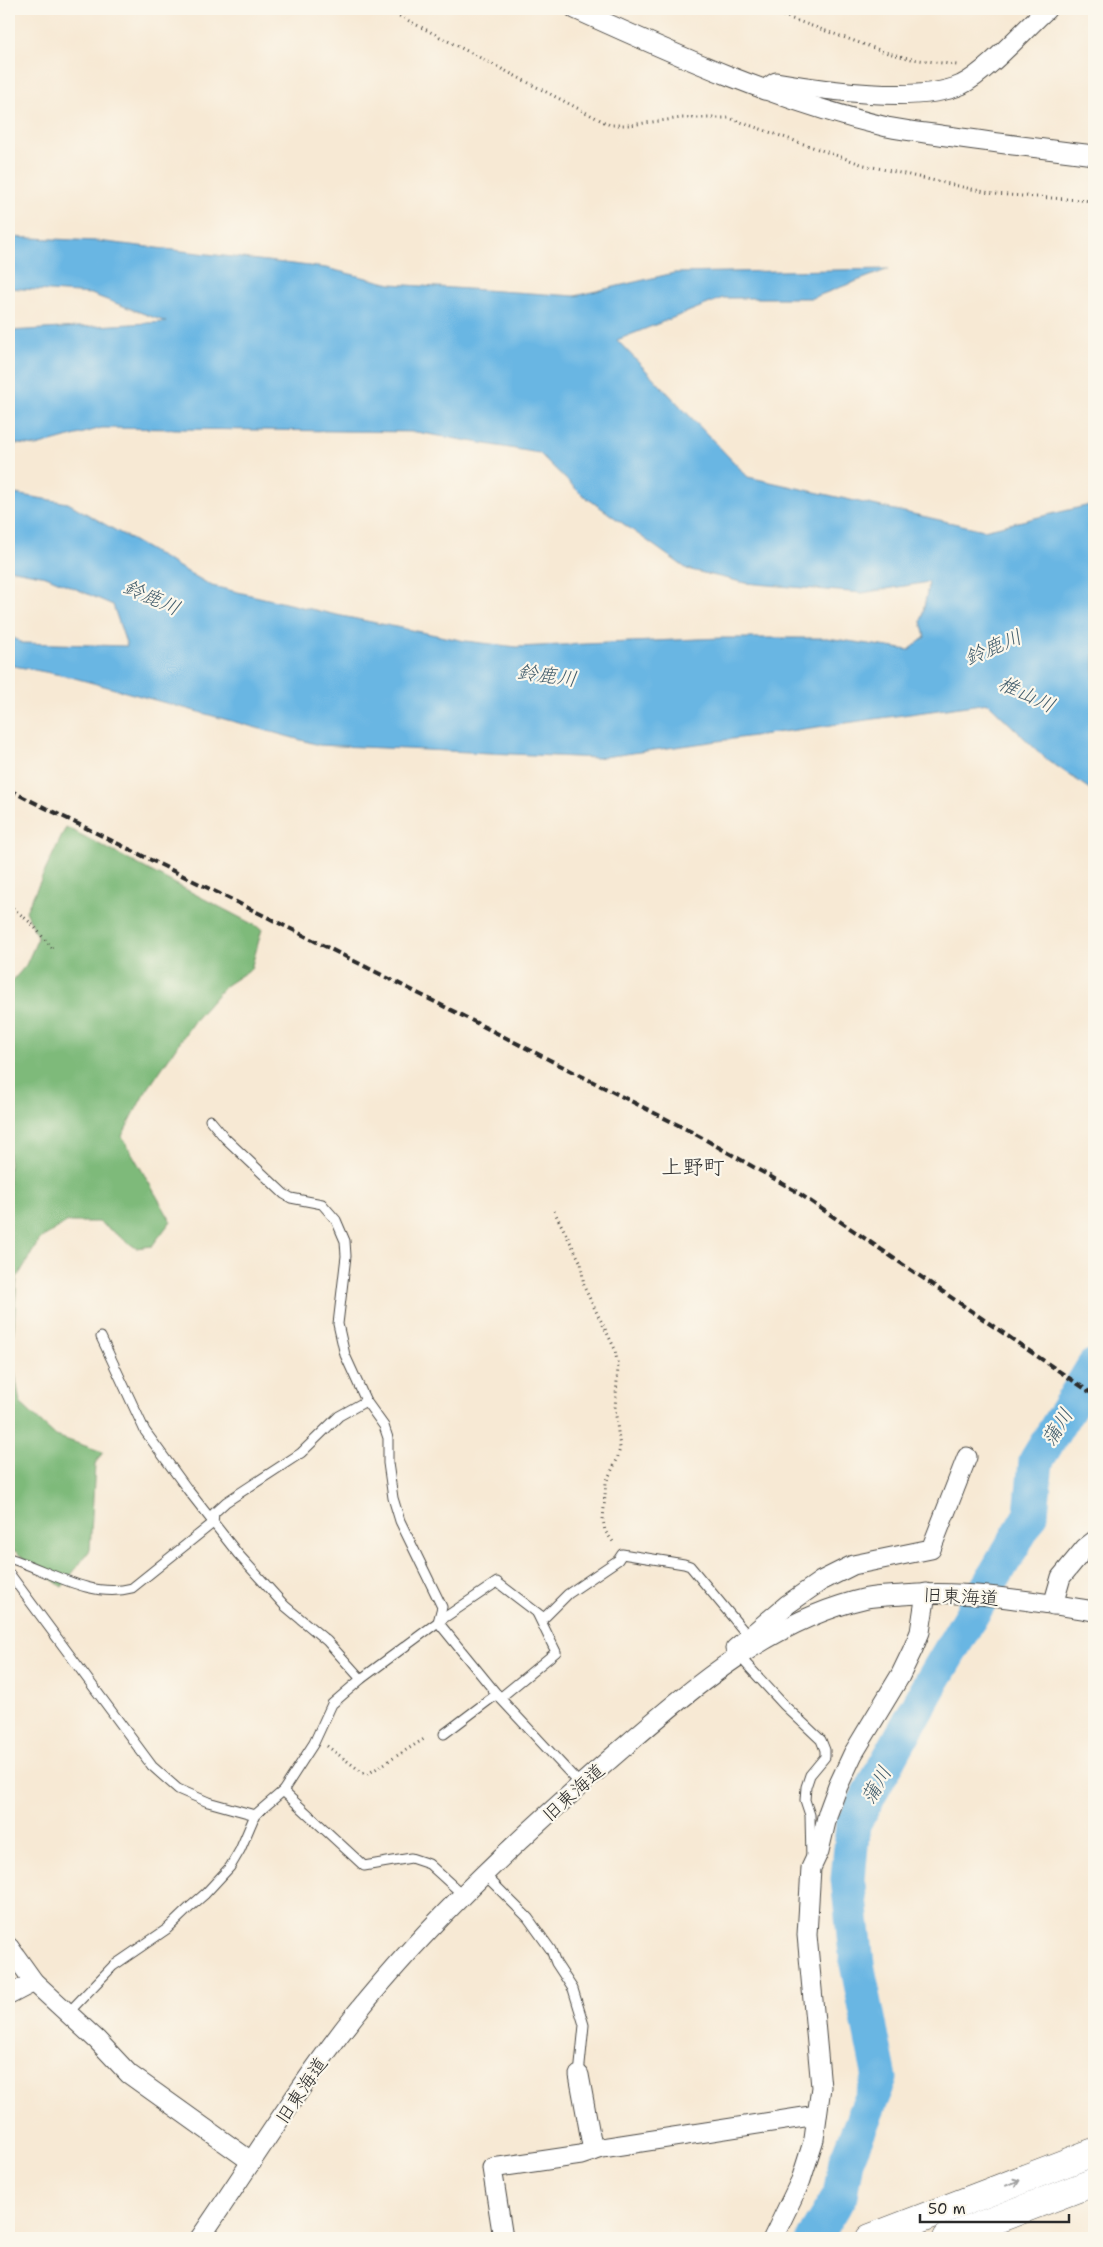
<svg xmlns="http://www.w3.org/2000/svg" width="1103" height="2247" font-family="'Shantell Sans','Klee One',sans-serif">
	<rect width="100%" height="100%" fill="#fbf7ec"/>
	<filter id="ink" filterUnits="userSpaceOnUse"><feTurbulence type="fractalNoise" baseFrequency=".02" numOctaves="2"/><feDisplacementMap in="SourceGraphic" scale="10" xChannelSelector="R" yChannelSelector="G"/><feConvolveMatrix kernelMatrix="1 2 1 2 8 2 1 2 1" color-interpolation-filters="sRGB"/></filter>
	<filter id="wash" filterUnits="userSpaceOnUse"><feTurbulence type="fractalNoise" baseFrequency=".0096" numOctaves="4" result="noise"/><feDisplacementMap in="SourceGraphic" scale="20" xChannelSelector="R" yChannelSelector="G"/><feGaussianBlur stdDeviation="1.12" result="paint"/><feColorMatrix in="noise" values="0 0 0 0 0 0 0 0 0 0 0 0 0 0 0 0 0 1.4 0 .05"/><feComposite in="paint" operator="in"/></filter>
	<g filter="url(#wash)">
		<rect width="100%" height="100%" fill="#f7e9d4"/>
		<path fill="#7eba7a" stroke="#547252" d="M66,827L262,929L251,969L225,986L194,1021L143,1096L122,1136L171,1221L152,1246L136,1248L99,1222H67L40,1239L17,1278L12,1356L20,1403L56,1436L103,1452L95,1464L90,1550L62,1587L12,1549L9,1544V985L26,965L38,938L26,911Z"/>
		<path fill="#69b6e3" stroke="#4a7087" d="M9,237L97,241L326,268L391,284L575,296L674,273L889,269L812,298H723L617,340L748,477L984,530L1094,504V792L1045,758L988,703L597,758L319,745L71,677L9,665V635L22,643L127,646L113,605L46,576L9,569V493L68,503L212,586L332,614L465,641L517,647L721,638H827L909,650L925,637L921,622L929,582L862,593L745,583L687,569L580,493L539,453L416,432L102,428L36,446L9,443V331L166,322L91,294L9,288Z"/>
		<g fill="none" stroke-linecap="round" stroke-linejoin="round">
			<path stroke="#69b6e3" stroke-width="35" d="M814,2238L840,2195L846,2161L880,2078L857,1964L848,1879L853,1824L934,1678L1031,1514L1036,1461L1094,1366"/>
		</g>
	</g>
	<g filter="url(#ink)">
		<g fill="none" stroke-linecap="round" stroke-linejoin="round">
			<defs>
				<g id="service">
					<path d="M210,1120L225,1138L284,1194L291,1198L322,1204L336,1220L345,1241L346,1256L338,1324L345,1355L366,1401L384,1426L388,1438V1463L393,1498L400,1521L442,1607L438,1622L500,1698L581,1785"/>
					<path d="M101,1337L145,1431L188,1490L238,1554L285,1606L327,1641L361,1679"/>
					<path d="M9,1558C48,1570 89,1599 132,1588L213,1523L214,1513L226,1502L301,1453L339,1416L366,1401"/>
					<path d="M9,1573L152,1766L178,1789L208,1802L255,1815"/>
					<path d="M739,1656L784,1705L821,1740L825,1750V1757L810,1775L806,1787L805,1800L810,1815L811,1860"/>
					<path d="M500,1698L556,1652L537,1613"/>
					<path d="M444,1734L497,1694"/>
					<path d="M283,1791L364,1866L411,1858L429,1864L463,1895"/>
					<path d="M485,1875L528,1918L551,1950L556,1963L573,1989L584,2025L579,2075"/>
					<path d="M68,2013L113,1966L167,1929L190,1907L205,1894L230,1867L240,1850L255,1815L283,1791L314,1743L332,1704L361,1679L438,1622L497,1582L544,1618L568,1594L618,1560L622,1554L684,1564L690,1566L748,1636"/>
				</g>
				<g id="minor">
					<path d="M575,9C676,55 778,101 887,127C907,131 927,133 947,136C996,143 1045,149 1094,155"/>
					<path d="M764,90L776,82C822,90 919,104 961,85C986,73 1025,29 1047,9"/>
					<path d="M1053,1605L1061,1577L1085,1548L1094,1541"/>
					<path d="M735,1649L788,1604L821,1581L853,1565L931,1549L967,1457"/>
					<path d="M9,1947L34,1982L97,2040L129,2074L252,2162"/>
					<path d="M9,1995L34,1982"/>
					<path d="M579,2075L593,2151"/>
					<path d="M200,2238C251,2164 298,2087 354,2016C432,1918 529,1829 624,1747C696,1685 771,1620 867,1598C878,1596 890,1596 902,1595C966,1589 1031,1601 1094,1611"/>
					<path d="M503,2238L492,2168L581,2155L602,2148L817,2115"/>
					<path d="M773,2238L801,2180L814,2139L821,2087L807,1935L811,1868L819,1851L828,1813L838,1786L853,1754L900,1676L913,1649L920,1632L926,1593"/>
				</g>
				<g id="trunk">
					<path d="M870,2238L1094,2152"/>
					<path d="M947,2238L1094,2182"/>
				</g>
			</defs>
			<use href="#service" stroke="#4a4844" stroke-width="11"/>
			<use href="#minor" stroke="#4a4844" stroke-width="21"/>
			<use href="#trunk" stroke="#4a4844" stroke-width="29"/>
			<g stroke="#4a4844" stroke-width="3" stroke-dasharray="1 4" stroke-linecap="butt">
				<path d="M386,9L610,125H630L682,118H729L864,165L994,194L1094,201"/>
				<path d="M764,9L888,53L912,59L957,65"/>
				<path d="M9,905L31,923L53,949"/>
				<path d="M554,1211L581,1263L584,1287L615,1349L618,1368L615,1408L620,1448L617,1460L606,1482L603,1520L605,1531L614,1543"/>
				<path d="M327,1746L366,1775L424,1739"/>
			</g>
			<use href="#service" stroke="#fff" stroke-width="9"/>
			<use href="#minor" stroke="#fff" stroke-width="19"/>
			<use href="#trunk" stroke="#fff" stroke-width="28"/>
			<path stroke="#2b2b2b" stroke-width="4" stroke-dasharray="8 4" stroke-linecap="butt" d="M9,790L291,929L690,1131L794,1190L1094,1395"/>
		</g>
		<defs><path id="oneway-shaft" d="M-6 0H5M1.5-3L5.5 0L1.5 3" fill="none" stroke-width="1.6" stroke-linecap="round" stroke-linejoin="round" transform="scale(1.25)"/></defs>
		<use stroke="#a0a0a0" href="#oneway-shaft" transform="translate(1013 2183) rotate(-21)"/>
	</g>
	<g text-anchor="middle" stroke-width="4.5" stroke-linejoin="round" paint-order="stroke">
		<g font-size="19" fill="#2b2b2b" stroke="#fbf7ec">
			<text transform="translate(961 1596) rotate(3)" y="7">旧東海道</text>
			<text transform="translate(573 1792) rotate(-42)" y="7">旧東海道</text>
			<text transform="translate(301 2090) rotate(-56)" y="7">旧東海道</text>
		</g>
		<g font-size="20" font-style="italic" fill="#415c6b" stroke="#fbf7ec">
			<text transform="translate(152 597) rotate(24)" y="7">鈴鹿川</text>
			<text transform="translate(993 647) rotate(-23)" y="7">鈴鹿川</text>
			<text transform="translate(547 675) rotate(8)" y="7">鈴鹿川</text>
			<text transform="translate(1027 694) rotate(25)" y="7">椎山川</text>
			<text transform="translate(1057 1427) rotate(-58)" y="7">蒲川</text>
			<text transform="translate(876 1785) rotate(-60)" y="7">蒲川</text>
		</g>
		<g font-size="21" fill="#2b2b2b" stroke="#fbf7ec">
			<text x="693" y="1174">上野町</text>
		</g>
	</g>
	<rect width="1103" height="2247" fill="none" stroke="#fbf7ec" stroke-width="30"/>
	<path d="M920 2214v8h149v-8" fill="none" stroke="#2b2b2b" stroke-width="2.5"/>
	<text x="928" y="2214" font-size="15" fill="#2b2b2b" stroke="#fbf7ec" stroke-width="4" paint-order="stroke">50 m</text>
</svg>
